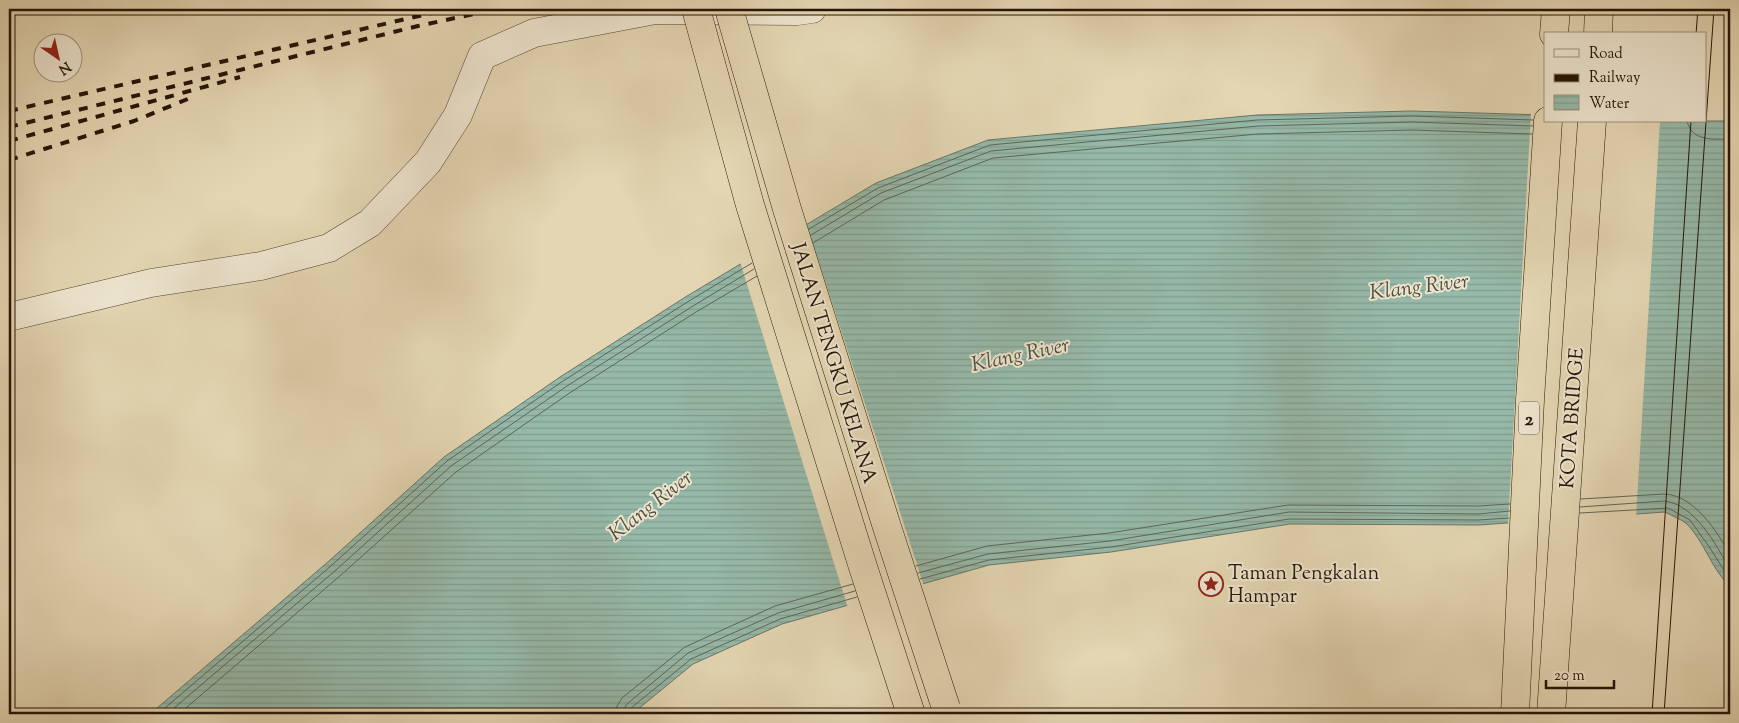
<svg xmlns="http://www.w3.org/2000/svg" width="1739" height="723" font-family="'Sorts Mill Goudy',serif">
	<defs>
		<pattern id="water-rules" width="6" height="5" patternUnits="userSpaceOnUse" patternTransform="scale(1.25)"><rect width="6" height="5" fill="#96b9a9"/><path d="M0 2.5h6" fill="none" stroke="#819e90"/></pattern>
	</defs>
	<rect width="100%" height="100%" fill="#e4d6b3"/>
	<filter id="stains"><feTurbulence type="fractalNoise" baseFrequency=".004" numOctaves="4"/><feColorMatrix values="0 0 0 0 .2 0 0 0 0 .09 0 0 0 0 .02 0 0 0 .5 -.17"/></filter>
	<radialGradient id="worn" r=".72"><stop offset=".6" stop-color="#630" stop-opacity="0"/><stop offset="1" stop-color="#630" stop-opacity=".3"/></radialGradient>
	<path fill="url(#water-rules)" stroke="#697768" d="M1412,111L1545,115V121H1730V586C1713,572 1704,541 1687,524C1681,519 1672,516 1665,512L1479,525L1290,524L1111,552L989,565L782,624L693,664L632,714H150L329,561L444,457L560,377L687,296L876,183L988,140L1257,115Z"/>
	<g fill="#e4d6b3">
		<path d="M1531,112L1545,113V121H1660L1636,517L1508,525Z"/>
		<path d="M806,222L924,586L848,608L740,262Z"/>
	</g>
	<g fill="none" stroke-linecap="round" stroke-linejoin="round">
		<g stroke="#5e6658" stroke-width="1">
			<path d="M1687,121C1692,142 1713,139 1730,139"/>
			<path d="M809,229L878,188L990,145L1257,120L1412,116L1533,120"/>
			<path d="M811,235L881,193L991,151L1258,126L1412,122L1533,126"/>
			<path d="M813,243L884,200L993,158L1258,134L1412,130L1532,134"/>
			<path d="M1581,499L1664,494C1694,495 1717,531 1730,555"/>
			<path d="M1580,507L1664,501C1695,504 1717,546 1730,570"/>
			<path d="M1580,513L1668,508L1690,520L1710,548L1730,580"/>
			<path d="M916,566L987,546L1109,533L1288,505L1478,506L1510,504"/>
			<path d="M918,573L988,554L1110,541L1289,512L1478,514L1510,511"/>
			<path d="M920,579L989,560L1111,547L1289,519L1478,520L1509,518"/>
			<path d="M158,714L332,565L447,461L563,381L689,301L752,263"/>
			<path d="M167,714L336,570L451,466L567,386L693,306L754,269"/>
			<path d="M179,714L341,575L456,472L571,392L696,312L757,276"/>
			<path d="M616,714L617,706L622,698L685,647L775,606L853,584"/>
			<path d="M623,714L624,709L627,704L688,653L778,613L855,591"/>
			<path d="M629,714L631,708L691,659L780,619L857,597"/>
		</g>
		<defs>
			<path id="minor" d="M9,317L151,283L261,266L329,248L370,223L428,162L458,115L482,56L534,33L655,10L797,11L812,9"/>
			<g id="highway">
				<path d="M1554,34L1556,9"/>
				<path d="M1598,34L1599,9"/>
				<path d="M1515,714L1530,400L1548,121"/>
				<path d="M1551,714L1592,121"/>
			</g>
		</defs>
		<use href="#minor" stroke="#554431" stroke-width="29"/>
		<use href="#highway" stroke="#251406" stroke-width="29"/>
		<use href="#minor" stroke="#ede4ce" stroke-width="28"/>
		<use href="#highway" stroke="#e4d6b3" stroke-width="28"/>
		<g stroke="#251406" stroke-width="1">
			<path d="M1696,34L1698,9"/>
			<path d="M1652,714L1691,121"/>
			<path d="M1664,714L1714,9"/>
		</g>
		<g stroke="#251406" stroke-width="4" stroke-dasharray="9 9" stroke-linecap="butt">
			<path d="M9,111L449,9"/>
			<path d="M9,127L418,26L497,9"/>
			<path d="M9,141L240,77"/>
			<path d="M9,160L134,121L195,96"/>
		</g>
		<defs>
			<g id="highway-bridge">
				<path d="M696,9L750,205L863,567L911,714"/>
				<path d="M729,9L787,209L887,527L946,708"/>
			</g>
		</defs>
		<use href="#highway-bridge" stroke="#251406" stroke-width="29" stroke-linecap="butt"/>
		<use href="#highway-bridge" stroke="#e4d6b3" stroke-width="28"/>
	</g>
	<defs>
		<symbol id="sight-ring" viewBox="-11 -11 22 22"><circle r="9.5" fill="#ede4ce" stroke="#8f2418" stroke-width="1.5"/><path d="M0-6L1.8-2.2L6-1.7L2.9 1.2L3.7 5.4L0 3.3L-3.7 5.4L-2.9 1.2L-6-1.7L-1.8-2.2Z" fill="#8f2418"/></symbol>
	</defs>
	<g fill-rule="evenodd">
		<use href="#sight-ring" x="1197" y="570" width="28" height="28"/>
	</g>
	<g text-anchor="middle" stroke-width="4" stroke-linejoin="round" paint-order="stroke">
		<rect fill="#ede4ce" stroke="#615242" stroke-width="1" x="1519" y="401.5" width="20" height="33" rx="4"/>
		<g font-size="19" font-weight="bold" fill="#251406">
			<text x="1529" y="425">2</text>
		</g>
		<g font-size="20" fill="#251406" stroke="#ede4ce">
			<text transform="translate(835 363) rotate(73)" y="7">JALAN TENGKU KELANA</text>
			<text transform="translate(1571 418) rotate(-86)" y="7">KOTA BRIDGE</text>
		</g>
		<g font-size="20" fill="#251406" stroke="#ede4ce" text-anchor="start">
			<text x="1228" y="579">Taman Pengkalan<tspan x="1228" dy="23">Hampar</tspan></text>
		</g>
		<g font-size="21" font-style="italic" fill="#4d4e3f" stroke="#ede4ce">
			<text transform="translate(1419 286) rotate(-7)" y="7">Klang River</text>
			<text transform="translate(1020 354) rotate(-12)" y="7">Klang River</text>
			<text transform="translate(650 505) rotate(-38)" y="7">Klang River</text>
		</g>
	</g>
	<rect width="1739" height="723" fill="none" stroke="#e4d6b3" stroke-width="30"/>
	<rect x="10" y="10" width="1719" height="703" fill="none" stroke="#251406" stroke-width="2.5"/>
	<rect x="15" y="15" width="1709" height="693" fill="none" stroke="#251406"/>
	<rect x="1544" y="32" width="162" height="90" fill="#ede4ce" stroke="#9d917e"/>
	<rect x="1554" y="49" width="25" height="8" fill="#ede4ce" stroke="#9d917e"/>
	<text x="1589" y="58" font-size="15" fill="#251406">Road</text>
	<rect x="1554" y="74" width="25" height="8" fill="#251406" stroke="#9d917e"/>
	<text x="1589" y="82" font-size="15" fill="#251406">Railway</text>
	<rect x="1554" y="95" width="25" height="15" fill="url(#water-rules)" stroke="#9d917e"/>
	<text x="1589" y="108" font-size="15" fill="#251406">Water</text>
	<g transform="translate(58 58) rotate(146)"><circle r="24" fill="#ede4ce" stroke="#9d917e"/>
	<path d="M0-4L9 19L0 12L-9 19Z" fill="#8f2418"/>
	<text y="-8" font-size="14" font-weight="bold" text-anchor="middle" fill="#251406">N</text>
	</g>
	<path d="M1546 680v8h68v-8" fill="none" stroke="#251406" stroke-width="2.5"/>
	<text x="1554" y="680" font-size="15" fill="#251406" stroke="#ede4ce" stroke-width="4" paint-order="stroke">20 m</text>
	<rect width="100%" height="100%" filter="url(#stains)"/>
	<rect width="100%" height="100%" fill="url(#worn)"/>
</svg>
